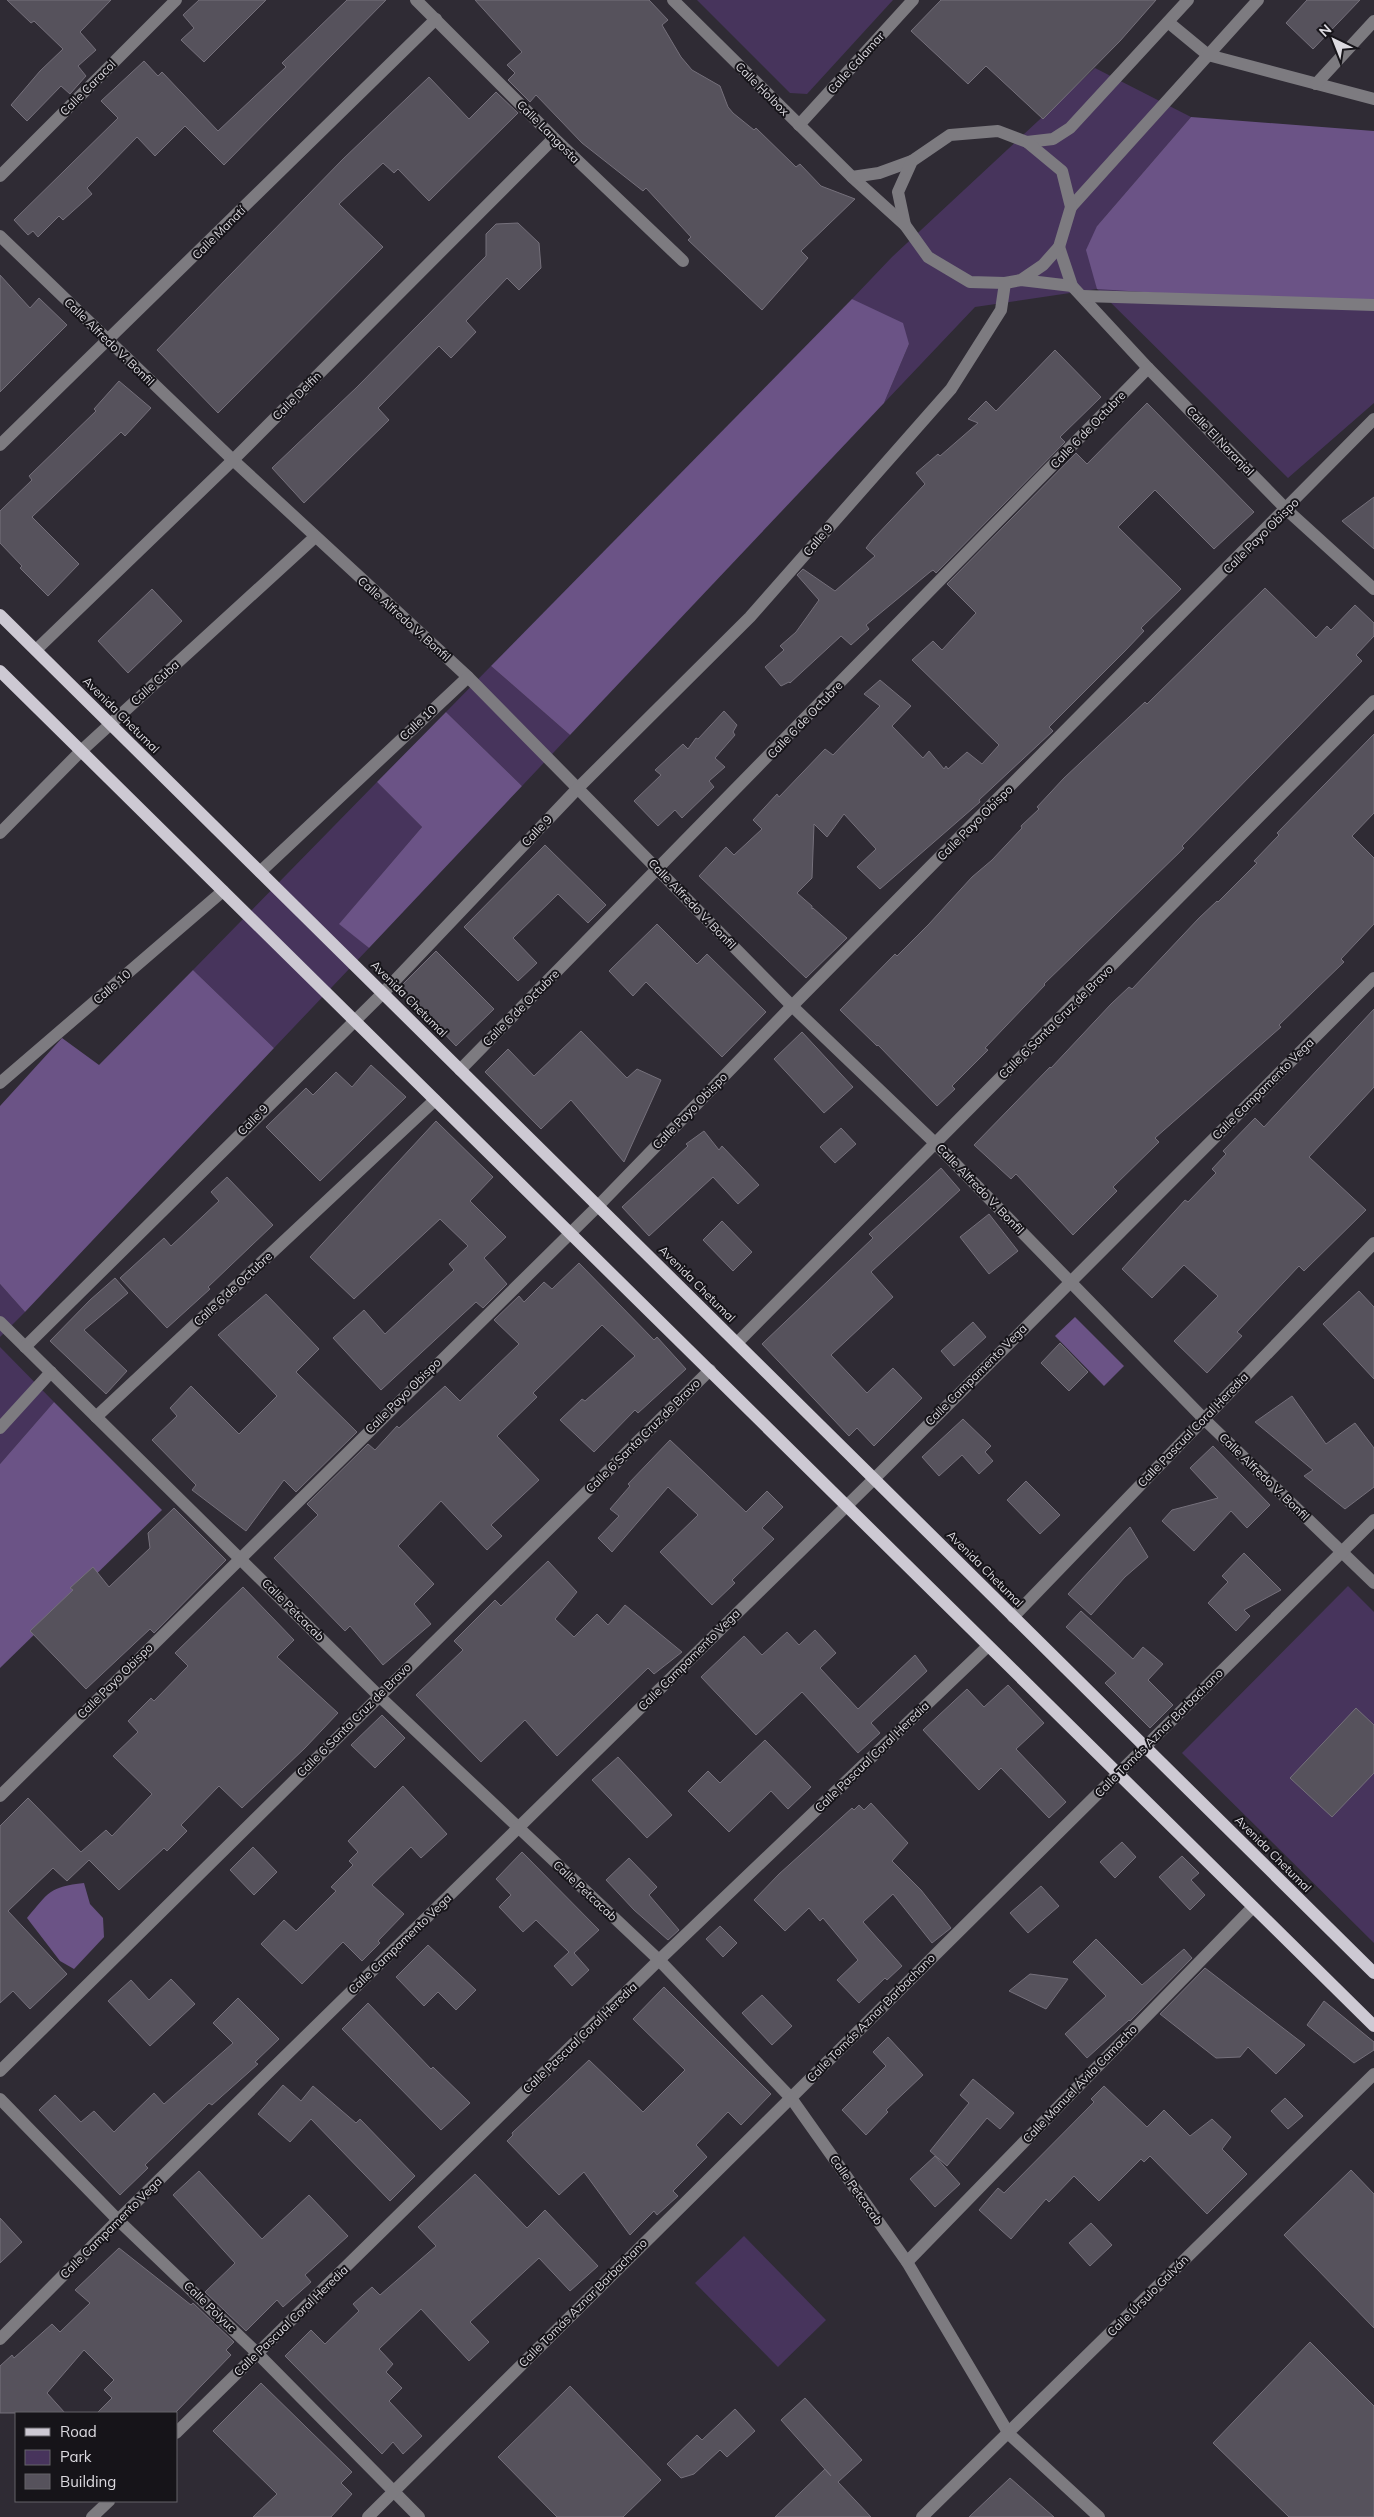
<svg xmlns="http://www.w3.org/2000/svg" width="1374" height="2517" font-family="Mulish,sans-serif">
	<rect width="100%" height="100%" fill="#2f2b34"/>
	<g fill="#47345c">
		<path d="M697,0H893L807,94L790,93Z"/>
		<path d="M1095,68L1191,117L1097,226L1374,307V403L1288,478L1097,289L975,307L884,403L909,344L852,299L892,257Z"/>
		<path d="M491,666L570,735L522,786L446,712Z"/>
		<path d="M377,782L422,827L340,923L369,948L274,1048L193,970Z"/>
		<path d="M0,1284L25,1312L0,1337Z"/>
		<path d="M0,1347L54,1402L0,1464Z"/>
		<path d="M1348,1586L1374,1612V1943L1182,1753Z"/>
		<path d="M744,2236L826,2320L778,2367L695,2283Z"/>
	</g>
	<g fill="#6b5386">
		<path d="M1191,117L1374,131V307L1097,289L1086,250L1097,226Z"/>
		<path d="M852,299L903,323L909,344L884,403L570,735L491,666Z"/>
		<path d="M446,712L522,786L369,948L339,924L422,827L377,782Z"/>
		<path d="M193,970L274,1048L25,1312L0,1284V1106L62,1038L99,1065Z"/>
		<path d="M1075,1317L1124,1366L1104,1386L1055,1336Z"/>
		<path d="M54,1402L162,1510L0,1668V1464Z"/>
		<path d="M84,1883L90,1904L103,1918L104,1937L74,1969L60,1961L27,1918C49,1892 49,1887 84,1883Z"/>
	</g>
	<g fill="#56525c" stroke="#75707b">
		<path d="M7,0H111L80,32L96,50L78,66L86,76L70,94L61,86L27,121L11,105L40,71L63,49L34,21L31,23Z"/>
		<path d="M199,0H266L204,62L181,40L194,28L183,15Z"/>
		<path d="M347,0H386L224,165L185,126L155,156L137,137L87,188L92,194L63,220L59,216L38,237L33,231L28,235L14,220L118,118L101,101L144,61L158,76L162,72L218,131L286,67L282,63Z"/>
		<path d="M475,0H649L668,20L662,25L681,57L692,70L720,86L728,107L733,113L754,130L756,128L796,167L800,164L821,186L855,199L801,251L808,258L762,310L688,240L691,237L646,188L643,191L582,143L536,95L530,102L508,80L515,73L507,65L522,52Z"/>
		<path d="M941,0H1156L1120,41L1043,119L986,66L968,84L911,31Z"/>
		<path d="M1307,0H1360L1313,49L1286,23Z"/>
		<path d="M429,77L469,119L496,92L518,113L429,201L398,169L394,173L383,163L339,204L383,247L218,413L157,350L343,159Z"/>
		<path d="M518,223L539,243L541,268L519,290L507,278L466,321L476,332L451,358L439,346L378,408L389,420L304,503L272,468L357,387L486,256V234L496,224Z"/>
		<path d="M0,275L30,308L39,298L67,325L0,392Z"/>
		<path d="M1055,350L1101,397L1060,437L1065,442L936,573L933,570L930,572L866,625L869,629L851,645L841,636L790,683L789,682L781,686L765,667L784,650L780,646L796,632L819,600L797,575L803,569L835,591L875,556L866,548L873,539L925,484L916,473L938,454L940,456L978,423L968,419L986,401L996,411Z"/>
		<path d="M119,381L151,408L125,436L121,432L32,517L79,564L48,596L20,568L22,566L0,543V511L32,480L29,476L96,411L94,409Z"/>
		<path d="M1147,403L1254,512L1214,549L1155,490L1118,527L1181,589L1141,628L1144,631L1125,651L1049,727L1053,731L979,800L980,802L880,889L857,867L876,849L844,814L827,837L814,824L812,878L797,893L812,906V909L813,908L847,938L806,978L699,876L726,847L734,855L762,829L753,820L777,794L779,797L825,749L833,755L880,706L864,694L880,680L911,706L892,726L923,758L929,751L944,769L946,766L948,769L967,752L982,764L999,745L912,660L933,641L942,650L976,613L947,584L1076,453L1087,464Z"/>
		<path d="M1374,497V549L1342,521Z"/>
		<path d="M1265,588L1316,638L1327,626L1331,630L1355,605L1374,623V636L1356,655L1362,661L1182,846L1184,848L1044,984L1045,985L985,1048L988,1050L952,1086L955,1089L937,1106L878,1045L877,1046L840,1010L895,954L897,956L929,924L972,877L992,860L1022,828L1021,826L1039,809L1037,807L1064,778L1145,702L1147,704Z"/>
		<path d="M152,589L182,621L128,673L98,641Z"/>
		<path d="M724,711L737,725L733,732L735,735L715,758L725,767L709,781L714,787L682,818L675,810L658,826L634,801L661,775L655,770L683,744L688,749L696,738L698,739Z"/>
		<path d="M1374,734V813L1352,836L1374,858V924L1341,959L1344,962L1279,1025L1281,1027L1155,1138L1159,1142L1113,1187L1117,1191L1073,1235L1016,1174L1011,1179L974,1145L1050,1067L1051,1068L1111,1004L1129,987L1132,989L1199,918L1217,901L1218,902L1257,863L1254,861L1279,835L1277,833Z"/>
		<path d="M545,845L606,905L588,923L558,894L513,938L537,963L518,981L464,927Z"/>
		<path d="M657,924L697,964L707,954L766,1012L722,1057L646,982L633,996L609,971Z"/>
		<path d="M436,951L494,1009L456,1046L417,1005L415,1007L397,990Z"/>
		<path d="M1374,1009V1087L1309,1157L1366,1210L1304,1271L1299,1266L1237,1332L1242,1336L1207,1373L1174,1341L1218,1296L1184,1265L1152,1298L1122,1269L1185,1200L1188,1202L1216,1173L1212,1169L1226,1154L1223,1151L1255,1118L1264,1127Z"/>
		<path d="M581,1031L627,1078L637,1069L661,1080L624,1162L571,1100L541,1129L485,1072L508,1049L534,1076Z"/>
		<path d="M802,1032L853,1087L824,1113L774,1059Z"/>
		<path d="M371,1065L406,1097L320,1181L266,1127L306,1088L313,1095L336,1072L352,1087Z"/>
		<path d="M436,1121L493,1177L470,1201L506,1237L484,1258L507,1284L483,1308L476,1302L381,1390L333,1338L364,1310L385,1334L454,1270L449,1264L468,1246L440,1219L354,1299L310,1257Z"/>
		<path d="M841,1128L856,1144L835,1163L820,1147Z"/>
		<path d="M704,1131L719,1150L722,1146L759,1185L738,1204L713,1177L649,1236L622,1207L688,1146L686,1144Z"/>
		<path d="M941,1168L960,1190L871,1272L893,1297L831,1355L867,1393L893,1368L922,1398L874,1446L857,1428L849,1436L762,1344L873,1238L869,1234Z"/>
		<path d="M227,1177L273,1225L208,1287L210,1289L167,1328L120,1278L164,1238L171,1246L219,1201L211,1192Z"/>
		<path d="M989,1214L1018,1251L989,1274L960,1237Z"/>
		<path d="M722,1221L752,1252L733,1271L703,1240Z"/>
		<path d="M579,1263L654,1340L657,1337L686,1369L638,1413L635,1410L594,1452L560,1420L582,1399L585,1401L635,1356L602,1325L533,1393L537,1397L497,1436L539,1480L491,1525L502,1536L487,1550L441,1501L398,1546L434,1584L414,1604L431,1624L383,1665L350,1626L345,1631L274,1558L318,1515L307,1504L368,1444L375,1450L397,1426L399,1428L445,1386L460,1401L519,1344L494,1320L519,1296L524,1302L544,1282L552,1289Z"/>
		<path d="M115,1278L128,1293L84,1330L127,1371L106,1394L50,1341L90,1300Z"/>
		<path d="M1359,1291L1374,1307V1379L1323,1324Z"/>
		<path d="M266,1294L319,1349L296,1372L357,1432L296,1492L284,1480L246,1531L192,1490L196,1485L152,1440L177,1416L170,1408L191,1386L239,1434L277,1396L218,1335Z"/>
		<path d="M973,1322L986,1337L954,1366L941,1351Z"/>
		<path d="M1060,1343L1088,1372L1069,1391L1041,1363Z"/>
		<path d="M1292,1396L1326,1444L1355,1423L1374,1448V1487L1345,1509L1304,1476L1313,1470L1255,1422Z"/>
		<path d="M963,1419L991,1446L985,1452L993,1461L979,1474L962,1455L939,1476L922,1457Z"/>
		<path d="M670,1440L746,1512L767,1491L783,1507L762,1528L774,1539L732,1580L735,1583L712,1605L660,1552L698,1515L668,1487L612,1552L598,1538L619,1516L610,1509L630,1486L628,1484Z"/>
		<path d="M1213,1446L1270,1505L1247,1528L1231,1511L1194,1551L1162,1521L1172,1510L1218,1498L1190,1468Z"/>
		<path d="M1026,1481L1060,1515L1040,1534L1007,1500Z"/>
		<path d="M174,1508L226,1560L154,1633L150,1629L86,1689L30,1631L73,1590L70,1588L93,1567L109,1587L150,1548L148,1533Z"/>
		<path d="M1130,1527L1148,1557L1125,1577L1091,1615L1068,1594Z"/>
		<path d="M1244,1553L1281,1590L1244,1610L1250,1616L1236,1631L1208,1603L1228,1582L1222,1576Z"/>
		<path d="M548,1561L577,1592L555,1619L574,1637L597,1614L608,1625L625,1605L682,1652L654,1674L648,1668L557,1756L525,1720L481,1762L416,1695L463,1650L454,1641L495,1600L501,1606Z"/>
		<path d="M243,1587L294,1640L277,1657L338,1713L305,1748L242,1808L219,1786L181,1825L187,1831L167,1851L164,1848L119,1890L89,1860L67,1881L53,1868L8,1911L67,1974L30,2009L13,1991L0,2003V1826L28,1798L81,1852L106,1830L112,1836L152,1794L113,1756L138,1732L128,1721L151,1698L154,1701L188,1666L175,1653Z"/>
		<path d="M1081,1611L1133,1659L1143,1647L1163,1664L1148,1680L1173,1705L1150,1728L1105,1683L1116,1673L1066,1627Z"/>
		<path d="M815,1630L836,1653L820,1668L858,1709L915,1655L927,1671L871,1723L880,1733L858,1753L802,1692L756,1735L701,1677L744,1636L762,1655L787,1632L799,1645Z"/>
		<path d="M1008,1685L1044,1723L1016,1749L1066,1802L1049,1818L1001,1768L979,1790L923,1730L967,1689L984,1707Z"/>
		<path d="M1356,1708L1374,1725V1773L1332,1817L1290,1778Z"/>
		<path d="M382,1715L405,1738L375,1768L351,1745Z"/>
		<path d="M765,1740L811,1787L788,1809L771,1791L729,1832L688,1791L708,1771L720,1783Z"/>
		<path d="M618,1757L672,1815L647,1838L592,1780Z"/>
		<path d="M403,1786L447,1834L421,1858L411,1847L372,1885L404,1914L378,1941L380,1943L362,1961L343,1942L302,1984L261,1944L284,1920L296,1931L336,1891L331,1887L353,1865L349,1861L358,1852L348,1841Z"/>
		<path d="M871,1803L908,1843L892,1861L921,1890L951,1928L932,1943L893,1894L863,1922L902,1966L887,1980L885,1978L859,2003L837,1980L858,1960L823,1918L820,1921L809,1908L785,1931L754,1900L779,1874L852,1808L854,1810L859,1805L864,1810Z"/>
		<path d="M1122,1842L1136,1857L1115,1878L1100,1862Z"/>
		<path d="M253,1847L277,1872L254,1895L230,1870Z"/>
		<path d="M522,1852L599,1930L574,1953L589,1970L572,1986L554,1966L569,1952L536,1920L523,1932L499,1907L511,1895L496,1879Z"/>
		<path d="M1182,1856L1199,1873L1191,1880L1205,1895L1190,1910L1159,1877Z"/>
		<path d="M629,1858L657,1887L649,1895L679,1930L668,1940L634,1910L606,1880Z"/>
		<path d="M1041,1886L1059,1906L1028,1933L1010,1913Z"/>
		<path d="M720,1926L737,1943L723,1957L706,1939Z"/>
		<path d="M1096,1939L1142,1985L1184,1949L1192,1958L1130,2021L1129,2020L1087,2058L1065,2034L1106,1996L1073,1962Z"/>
		<path d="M428,1945L476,1990L456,2010L438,1992L424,2006L396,1977Z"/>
		<path d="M1205,1968L1305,2045L1276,2074L1248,2047L1240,2057L1216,2058L1160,2014Z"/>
		<path d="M1030,1974L1068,1979L1046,2009L1009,1991Z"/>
		<path d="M171,1979L195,2004L150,2046L108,2001L131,1980L149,2000Z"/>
		<path d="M664,1987L771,2094L741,2125L728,2112L696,2145L707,2157L673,2191L678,2196L657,2215L654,2211L630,2235L584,2172L559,2195L507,2141L513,2135L512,2133L589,2060L643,2112L685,2070L633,2019Z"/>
		<path d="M762,1995L792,2026L772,2045L742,2013Z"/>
		<path d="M238,1998L279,2039L255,2062L258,2064L212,2105L209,2103L145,2165L148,2168L120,2195L39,2110L55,2095L81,2122L94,2111L114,2132L154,2093L164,2104L233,2043L213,2023Z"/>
		<path d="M1324,2001L1374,2042V2050L1354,2063L1307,2025Z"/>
		<path d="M368,2003L431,2069L433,2067L470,2103L441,2130L342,2029Z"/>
		<path d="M888,2037L923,2075L886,2110L888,2112L866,2135L842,2110L886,2066L873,2052Z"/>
		<path d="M973,2079L1014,2113L1000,2129L987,2118L947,2166L930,2151L969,2103L960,2095Z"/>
		<path d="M283,2085L301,2101L313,2086L356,2123L360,2119L415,2176L390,2201L311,2119L290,2142L258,2114Z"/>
		<path d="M1104,2086L1147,2127L1164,2110L1190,2136L1212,2119L1231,2137L1222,2149L1247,2174L1207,2214L1150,2156L1144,2162L1141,2159L1099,2201L1074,2176L1049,2202L1046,2199L1011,2239L979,2210L998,2188L1004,2193L1094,2102L1091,2099Z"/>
		<path d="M1285,2098L1303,2116L1288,2129L1271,2111Z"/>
		<path d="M935,2156L960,2184L935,2207L910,2179Z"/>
		<path d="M1351,2170L1374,2194V2328L1284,2235Z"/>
		<path d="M199,2171L262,2239L309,2195L348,2236L305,2275L311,2282L283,2307L277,2300L246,2331L205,2292L235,2263L173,2195Z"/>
		<path d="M475,2174L527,2228L545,2210L598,2266L570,2291L539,2258L470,2322L489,2342L469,2361L421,2309L379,2349L393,2364L386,2372L402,2388L389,2401L422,2436L403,2454L393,2442L382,2454L285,2356L311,2330L325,2344L359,2311L353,2304L372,2287L380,2295L436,2246L418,2227Z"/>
		<path d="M0,2218L22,2242L0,2263Z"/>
		<path d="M1091,2223L1112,2245L1090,2266L1069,2243Z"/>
		<path d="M119,2248L191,2305L193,2303L234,2342L226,2350L231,2355L175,2413H97L112,2398L104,2390L114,2380L84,2350L47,2393L65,2413H0V2366L12,2355L14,2358L52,2324L60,2332L90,2303L75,2290Z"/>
		<path d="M1310,2342L1374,2406V2517H1289L1213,2443Z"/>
		<path d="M261,2383L352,2472L341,2483L352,2494L331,2517H253L277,2494L213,2431Z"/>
		<path d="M570,2386L661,2480L623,2517H557L498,2457Z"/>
		<path d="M805,2398L862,2460L838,2482L871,2517H775L825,2469L831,2476L781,2420Z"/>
		<path d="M735,2409L755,2431L727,2457L720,2450L694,2474L681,2478L667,2464L697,2435L702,2440Z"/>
		<path d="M1010,2478L1054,2517H969Z"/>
	</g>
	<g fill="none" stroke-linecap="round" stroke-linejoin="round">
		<g stroke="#7d7b80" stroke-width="12">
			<path d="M416,0L554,138L683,261"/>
			<path d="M673,0L852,177L905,225"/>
			<path d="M1168,22L1208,55L1374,99"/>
			<path d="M1316,84L1374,21"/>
			<path d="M799,125L913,0"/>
			<path d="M1027,142L1053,139L1070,128L1188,0"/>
			<path d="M0,176L176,0"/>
			<path d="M852,177L879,173L912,161"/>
			<path d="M1071,207L1258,0"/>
			<path d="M0,236L233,460L468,677L792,1006L935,1143L1204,1419L1374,1583"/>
			<path d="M1059,247L1072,286L1148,368L1287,510L1374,589"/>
			<path d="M1021,280L1043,265L1059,247L1071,207L1062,171L1027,142L998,131L950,135L912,161L898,192L905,225L928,257L970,282L1005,283L1021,280L1072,286"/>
			<path d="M1083,296L1374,305"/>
			<path d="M0,445L436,19"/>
			<path d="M36,650L233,460L554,138"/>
			<path d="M0,833L81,751L315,537"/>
			<path d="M260,872L468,677"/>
			<path d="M460,1070L1148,368"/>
			<path d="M0,1083L223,891"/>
			<path d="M0,1322L379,1696L659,1960L791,2098L907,2262L1009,2434L1099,2517"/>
			<path d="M737,1343L1374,701"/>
			<path d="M25,1347L383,993L578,788L750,617L951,389L1001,310L1005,283"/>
			<path d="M96,1417L435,1100"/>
			<path d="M0,1428L51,1372"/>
			<path d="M1013,1617L1374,1243"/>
			<path d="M0,1796L598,1206L792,1006L1374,419"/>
			<path d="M0,2071L710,1370"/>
			<path d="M0,2099L118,2220L257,2353L419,2517"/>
			<path d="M907,2262L1253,1907"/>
			<path d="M0,2339L118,2220L874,1479L1374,978"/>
			<path d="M176,2433L659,1960L988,1646"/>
			<path d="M92,2517L109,2501"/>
			<path d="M368,2517L1374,1520"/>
			<path d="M922,2517L1374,2074"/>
		</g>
		<g stroke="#cdc9d3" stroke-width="12">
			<path d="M0,615L1374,1973"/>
			<path d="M0,671L1374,2026"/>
		</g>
	</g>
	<g text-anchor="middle" stroke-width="4" stroke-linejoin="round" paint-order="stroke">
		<g font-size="12" fill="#dcdae0" stroke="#161419">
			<text transform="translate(856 63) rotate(-48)" y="4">Calle Calamar</text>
			<text transform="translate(88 88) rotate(-45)" y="4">Calle Caracol</text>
			<text transform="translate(762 89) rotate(45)" y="4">Calle Holbox</text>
			<text transform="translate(548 132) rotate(45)" y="4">Calle Langosta</text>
			<text transform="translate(219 233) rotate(-45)" y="4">Calle Manatí</text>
			<text transform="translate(109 342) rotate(44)" y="4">Calle Alfredo V. Bonfil</text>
			<text transform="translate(297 396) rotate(-45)" y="4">Calle Delfin</text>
			<text transform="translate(1088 430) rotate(-46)" y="4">Calle 6 de Octubre</text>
			<text transform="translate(1220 441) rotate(46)" y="4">Calle El Naranjal</text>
			<text transform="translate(1261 536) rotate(-45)" y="4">Calle Payo Obispo</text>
			<text transform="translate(818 540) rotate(-49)" y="4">Calle 9</text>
			<text transform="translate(404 619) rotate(42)" y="4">Calle Alfredo V. Bonfil</text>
			<text transform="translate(155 683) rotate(-42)" y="4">Calle Cuba</text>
			<text transform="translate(121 715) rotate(45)" y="4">Avenida Chetumal</text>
			<text transform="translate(805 720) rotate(-46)" y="4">Calle 6 de Octubre</text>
			<text transform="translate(418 723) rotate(-43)" y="4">Calle 10</text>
			<text transform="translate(975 823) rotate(-45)" y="4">Calle Payo Obispo</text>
			<text transform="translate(537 831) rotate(-46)" y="4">Calle 9</text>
			<text transform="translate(692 904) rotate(46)" y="4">Calle Alfredo V. Bonfil</text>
			<text transform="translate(112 987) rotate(-41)" y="4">Calle 10</text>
			<text transform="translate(409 999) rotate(45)" y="4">Avenida Chetumal</text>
			<text transform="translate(521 1008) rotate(-45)" y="4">Calle 6 de Octubre</text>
			<text transform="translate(1056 1022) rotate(-45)" y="4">Calle 6 Santa Cruz de Bravo</text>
			<text transform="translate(1263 1089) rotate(-45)" y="4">Calle Campamento Vega</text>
			<text transform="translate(690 1111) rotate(-46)" y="4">Calle Payo Obispo</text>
			<text transform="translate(253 1120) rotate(-45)" y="4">Calle 9</text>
			<text transform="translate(980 1189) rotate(46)" y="4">Calle Alfredo V. Bonfil</text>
			<text transform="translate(697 1284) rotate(45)" y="4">Avenida Chetumal</text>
			<text transform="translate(233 1289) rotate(-43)" y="4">Calle 6 de Octubre</text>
			<text transform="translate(976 1375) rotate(-45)" y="4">Calle Campamento Vega</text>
			<text transform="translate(403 1396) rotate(-45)" y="4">Calle Payo Obispo</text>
			<text transform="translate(1193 1430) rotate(-46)" y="4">Calle Pascual Coral Heredia</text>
			<text transform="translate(643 1436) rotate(-45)" y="4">Calle 6 Santa Cruz de Bravo</text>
			<text transform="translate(1264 1477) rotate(44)" y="4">Calle Alfredo V. Bonfil</text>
			<text transform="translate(985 1569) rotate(45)" y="4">Avenida Chetumal</text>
			<text transform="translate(293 1610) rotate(45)" y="4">Calle Petcacab</text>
			<text transform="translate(689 1660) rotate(-45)" y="4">Calle Campamento Vega</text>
			<text transform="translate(115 1681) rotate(-45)" y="4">Calle Payo Obispo</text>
			<text transform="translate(354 1720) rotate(-45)" y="4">Calle 6 Santa Cruz de Bravo</text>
			<text transform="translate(1159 1733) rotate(-45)" y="4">Calle Tomás Aznar Barbachano</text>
			<text transform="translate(872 1757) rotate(-44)" y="4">Calle Pascual Coral Heredia</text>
			<text transform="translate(1273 1854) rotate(45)" y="4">Avenida Chetumal</text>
			<text transform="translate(585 1891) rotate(43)" y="4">Calle Petcacab</text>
			<text transform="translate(400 1944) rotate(-44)" y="4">Calle Campamento Vega</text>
			<text transform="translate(871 2018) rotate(-45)" y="4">Calle Tomás Aznar Barbachano</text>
			<text transform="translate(580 2038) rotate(-44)" y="4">Calle Pascual Coral Heredia</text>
			<text transform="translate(1080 2084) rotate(-46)" y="4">Calle Manuel Ávila Camacho</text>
			<text transform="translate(856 2190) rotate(55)" y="4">Calle Petcacab</text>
			<text transform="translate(111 2228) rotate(-45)" y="4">Calle Campamento Vega</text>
			<text transform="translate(1148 2296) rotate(-45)" y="4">Calle Úrsulo Galván</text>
			<text transform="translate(583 2303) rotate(-45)" y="4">Calle Tomás Aznar Barbachano</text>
			<text transform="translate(210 2307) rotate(44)" y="4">Calle Polyuc</text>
			<text transform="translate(291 2321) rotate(-44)" y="4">Calle Pascual Coral Heredia</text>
		</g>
	</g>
	<rect x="15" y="2412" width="162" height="90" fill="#161419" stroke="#656369"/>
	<rect x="25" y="2428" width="25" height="8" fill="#cdc9d3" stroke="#656369"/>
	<text x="60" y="2437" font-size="15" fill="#dcdae0">Road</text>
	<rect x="25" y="2450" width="25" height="15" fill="#47345c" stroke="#656369"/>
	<text x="60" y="2462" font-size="15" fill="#dcdae0">Park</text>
	<rect x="25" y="2474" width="25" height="15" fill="#56525c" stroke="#656369"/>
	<text x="60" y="2487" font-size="15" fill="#dcdae0">Building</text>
	<g transform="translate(1334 40) rotate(317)" stroke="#161419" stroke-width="4" paint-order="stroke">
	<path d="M0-4L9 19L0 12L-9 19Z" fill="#dcdae0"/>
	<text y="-8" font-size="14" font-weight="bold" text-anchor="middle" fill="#dcdae0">N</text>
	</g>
</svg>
